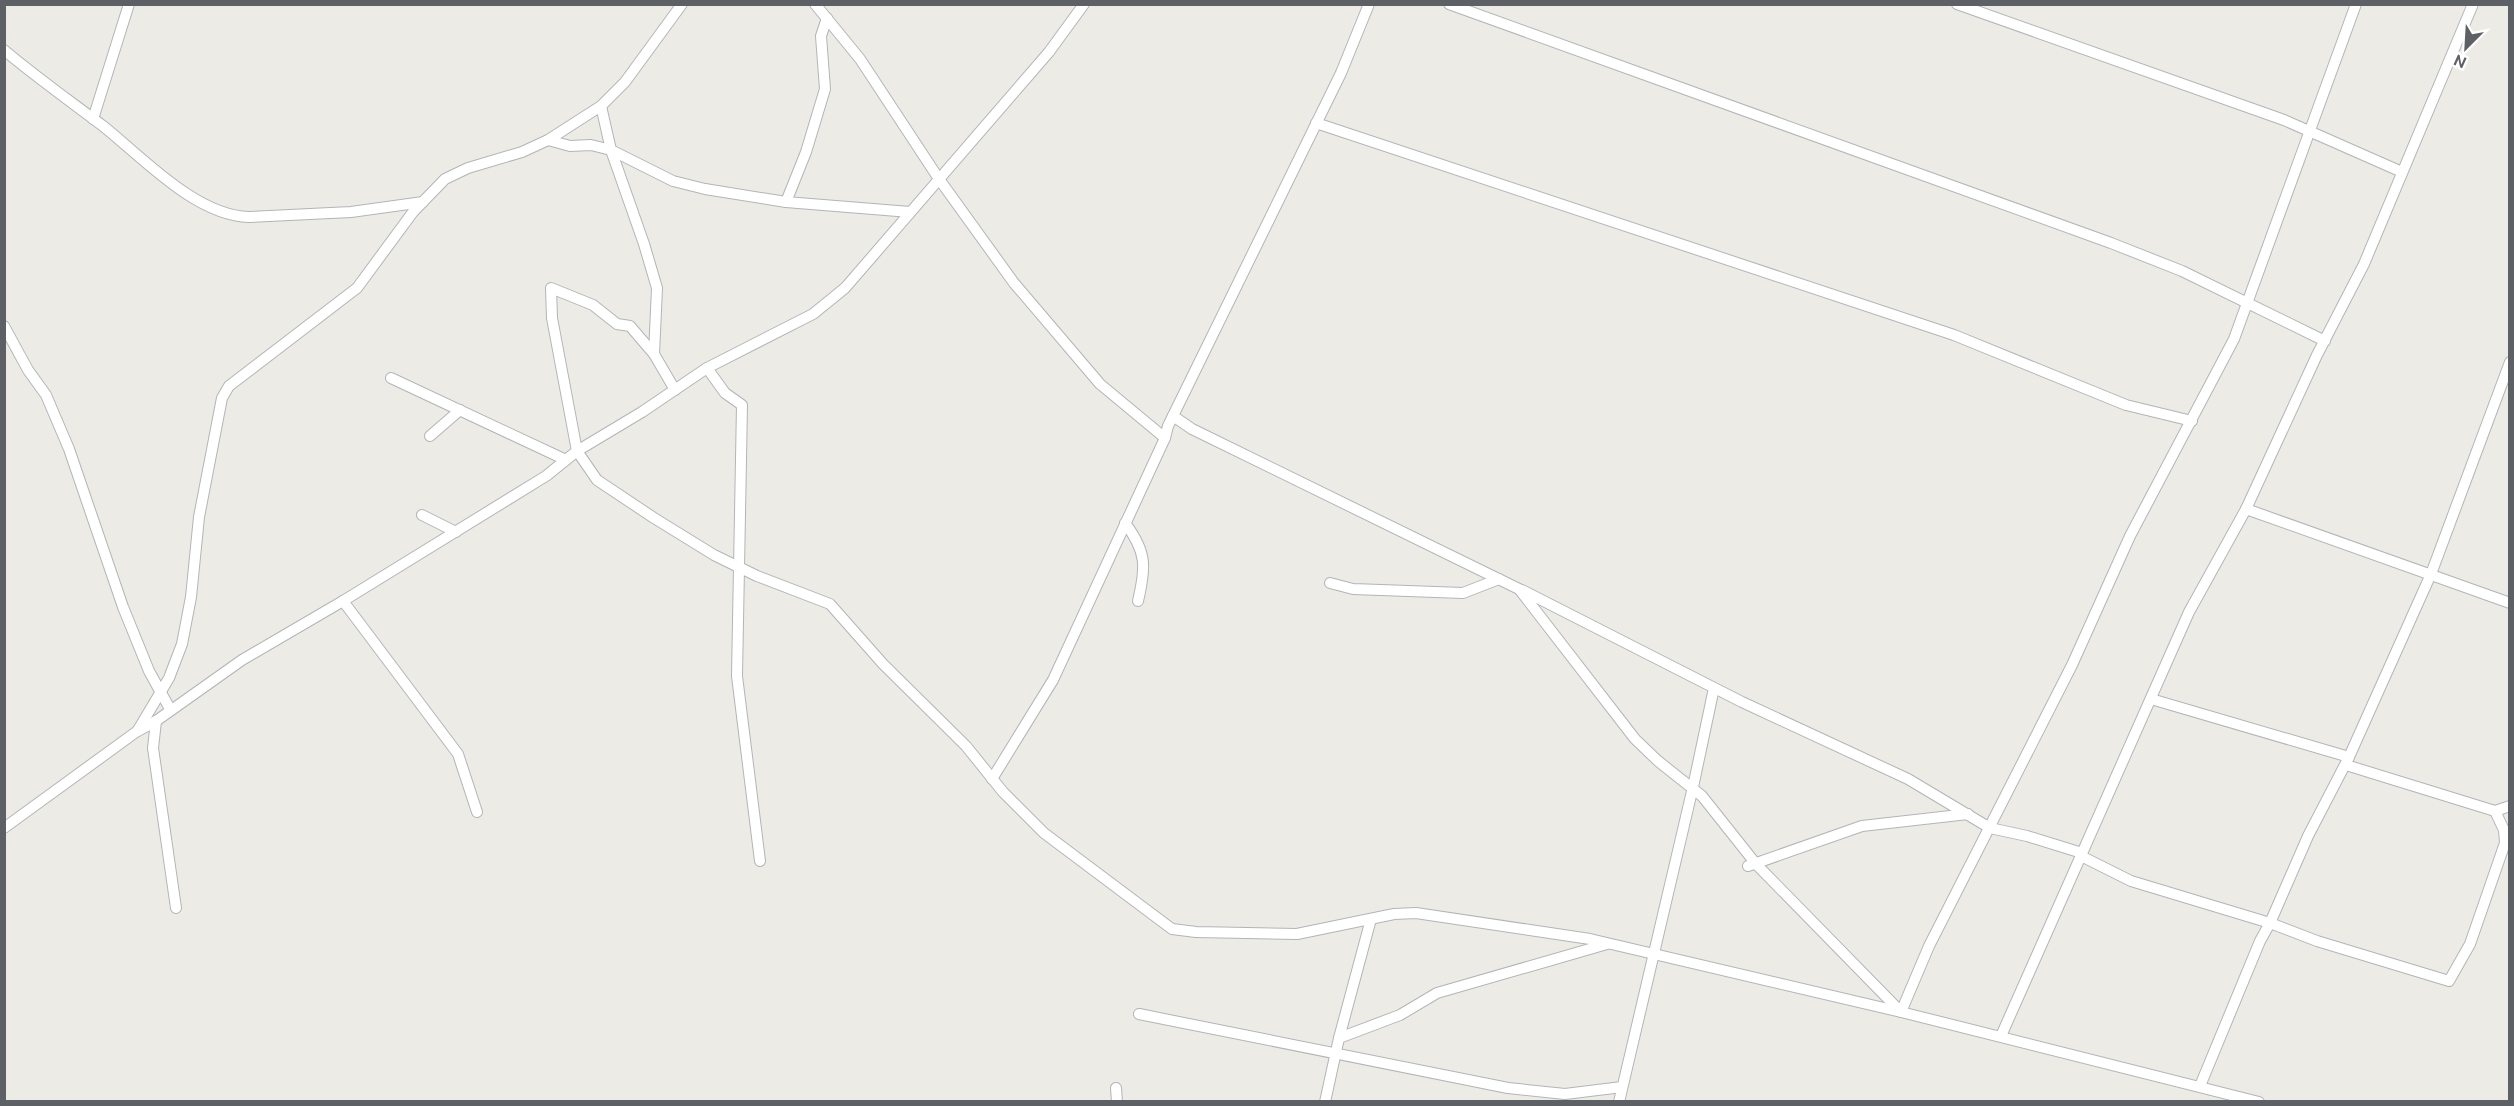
<svg xmlns="http://www.w3.org/2000/svg" width="2514" height="1106" font-family="Ubuntu,sans-serif">
	<rect width="100%" height="100%" fill="#edebe5"/>
	<g fill="none" stroke-linecap="round" stroke-linejoin="round">
		<defs>
			<g id="minor">
				<path d="M815,4L860,59L939,179L1014,283L1100,384L1165,438"/>
				<path d="M1449,4L2111,243L2182,271L2325,341"/>
				<path d="M1957,4L2284,120L2402,172"/>
				<path d="M4,50C36,77 70,101 103,126C142,157 196,216 249,217L351,212L423,202"/>
				<path d="M601,106L611,150L644,244L657,288L654,354L675,390"/>
				<path d="M93,119L129,4"/>
				<path d="M1316,123L1954,335L2126,405L2192,421"/>
				<path d="M548,140L570,146L591,145L611,150L673,181L705,189L786,202L910,212"/>
				<path d="M786,202L806,152L825,89L821,36L827,18"/>
				<path d="M4,326L28,370L46,395L69,449L123,607L149,671L170,709"/>
				<path d="M654,354L630,326L617,324L593,305L551,288L552,318L577,451L597,480L654,518L714,555L757,576L830,604L883,664L966,746L1003,792L1044,833L1172,929L1196,932L1297,934L1394,914L1416,913L1590,939L1901,1012L2259,1102"/>
				<path d="M707,368L725,393L742,405L737,676L760,861"/>
				<path d="M391,378L566,460"/>
				<path d="M1173,416L1192,429L1519,589L1635,739L1658,761L1702,796L1756,864L1901,1012L1929,946L2072,665L2130,536L2234,339L2356,4"/>
				<path d="M430,436L460,410"/>
				<path d="M2246,509L2510,603"/>
				<path d="M422,515L456,532"/>
				<path d="M1125,523C1147,552 1146,567 1138,601"/>
				<path d="M1330,583L1353,589L1463,593L1499,579"/>
				<path d="M1522,590L1742,702L1908,779L1990,828L2027,836L2082,853"/>
				<path d="M343,601L458,754L477,812"/>
				<path d="M2151,699L2349,757"/>
				<path d="M156,721L153,748L176,908"/>
				<path d="M138,730L169,678L182,644L191,597L199,517L222,398L229,386L357,288L413,212L445,179L468,168L522,152L548,140L601,106L625,82L682,4"/>
				<path d="M992,779L1053,680L1165,438L1168,426L1341,73L1369,4"/>
				<path d="M2495,811L2510,806"/>
				<path d="M4,828L136,732L156,721L242,660L343,601L546,476L577,451L642,412L707,368L813,314L845,288L1049,52L1084,4"/>
				<path d="M2081,856L2131,881L2270,923L2317,941L2449,981L2470,944L2505,843L2504,830L2495,811L2346,765"/>
				<path d="M1748,866L1862,826L1968,814"/>
				<path d="M1139,1014L1508,1088L1565,1094L1622,1087"/>
				<path d="M2001,1036L2189,612L2246,509L2317,355L2364,264L2473,4"/>
				<path d="M1339,1038L1400,1015L1437,993L1607,944"/>
				<path d="M2200,1086L2260,941L2270,923L2308,836L2349,757L2431,574L2510,362"/>
				<path d="M1116,1088L1117,1102"/>
				<path d="M1325,1102L1339,1038L1371,919"/>
				<path d="M1619,1102L1693,787L1714,688"/>
			</g>
		</defs>
		<use href="#minor" stroke="#b2b5b8" stroke-width="12"/>
		<use href="#minor" stroke="#fff" stroke-width="10"/>
	</g>
	<rect width="2514" height="1106" fill="none" stroke="#5d6064" stroke-width="12"/>
	<g transform="translate(2466 48) rotate(204)" stroke="#ffffff" stroke-width="4.5" paint-order="stroke">
	<path d="M0-4.5L10 22L0 15L-10 22Z" fill="#5d6064"/>
	<text y="-9" font-size="16" font-weight="bold" text-anchor="middle" fill="#5d6064">N</text>
	</g>
</svg>
